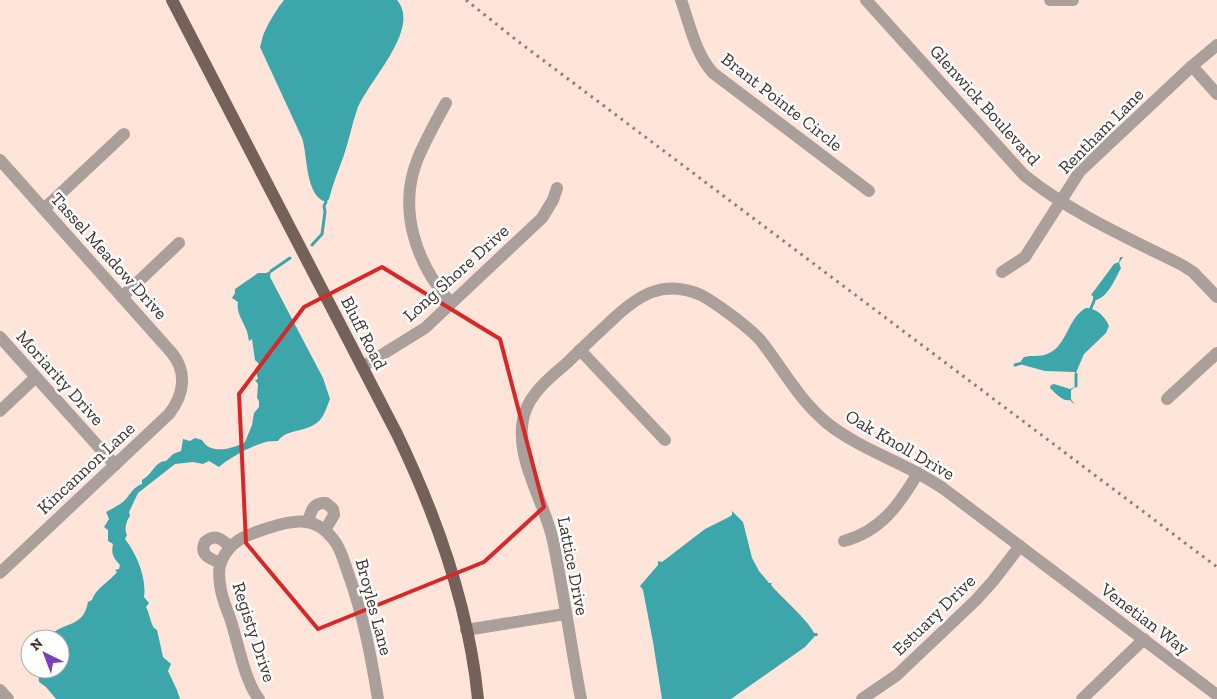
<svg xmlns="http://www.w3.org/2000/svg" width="1217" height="699" font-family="'Zilla Slab',serif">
	<rect width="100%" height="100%" fill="#ffe4da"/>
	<g fill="#3ca6aa">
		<path d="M284,0H397C422,29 367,82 357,110C352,124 349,140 344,155C339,169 333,183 329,199L326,202C305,196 308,156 302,138L260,47C262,42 262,36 265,31C270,20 276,10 284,0Z"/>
		<path d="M1120,257H1123L1119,263L1121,268C1114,281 1108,298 1093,301V296L1091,295L1114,264L1119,262Z"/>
		<path d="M271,271L270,277L323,378L330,399C327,406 325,414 320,420C308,433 287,428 278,441C274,441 269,441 266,442C253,445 229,458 219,467L209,461L203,464L193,462L175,464L138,493L129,512L130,516C126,521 124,530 127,535L125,539C136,553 147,578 144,597L149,603L146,607C150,614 150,622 154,628L157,630L163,657L171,664L168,671L177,690L180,699H56L46,687L39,682L38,672L34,669H60V639H52V634C66,621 83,628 88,602L92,600C95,589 110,581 117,572L115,570L119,569L120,565C113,557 111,554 113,544L108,541V530L104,527L109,519L106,512C110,510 121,504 124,501C131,494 133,487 142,484V480C153,474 155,461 166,461L173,454L181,451L183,439L190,441L195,438L202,440C210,455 233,449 245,442L252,425L254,413L259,407V401L257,398L258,384L255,380L258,379L256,372L259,370V364L255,360L252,339L249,341C248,337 248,333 246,329C242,319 236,312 238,302L232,298L235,293V289L258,273H266Z"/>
		<path d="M1086,308C1096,308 1105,316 1109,326L1106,333L1084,354L1075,375V372L1045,371L1023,365L1021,361L1024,357C1032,355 1040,357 1047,354C1068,346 1067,318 1086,308Z"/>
		<path d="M1054,384L1070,389L1076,386L1071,390V399L1075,405L1070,400C1063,402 1055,393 1050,388L1051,385Z"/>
		<path d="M732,511L743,522L752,558L759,571L769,583H772L771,585C783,599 807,619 814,633H817L818,636H815L805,647L731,699H662L653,642L643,590L640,586L658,565V561L662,562L705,529L729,517L732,515Z"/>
	</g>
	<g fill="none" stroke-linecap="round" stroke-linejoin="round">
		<g stroke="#3ca6aa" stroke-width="3">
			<path d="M312,245L322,234L325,212L324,206L326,202"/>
			<path d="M271,271L290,258"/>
			<path d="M1091,308L1094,301"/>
			<path d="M1015,365L1022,363"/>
			<path d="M1076,386V374"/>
		</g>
		<g stroke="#aa9f9b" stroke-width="12">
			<path d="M681,0C690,25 695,53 713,73L869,191"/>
			<path d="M866,0L1024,175C1071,213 1128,238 1182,265L1193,272L1217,297"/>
			<path d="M1050,0H1073"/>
			<path d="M1192,66L1217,94"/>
			<path d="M446,103C436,121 426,139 418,158C397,209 416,264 451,303"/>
			<path d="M0,160L171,352C188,372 184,395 169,414L0,573"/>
			<path d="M44,209L124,134"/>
			<path d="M1002,272L1025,257L1080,171L1192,66L1217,45"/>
			<path d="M122,297L179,243"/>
			<path d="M0,337L115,465"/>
			<path d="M580,350L665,440"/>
			<path d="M362,367L425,328L542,218L553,200L557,188"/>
			<path d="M1167,399L1217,353"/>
			<path d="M0,411L36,377"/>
			<path d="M308,522C311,511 313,502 326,503L333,509L334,515L325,530"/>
			<path d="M844,541C881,531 899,505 918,473"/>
			<path d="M221,563C210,559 199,555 205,542C215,533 222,539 230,547"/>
			<path d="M466,630L565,614"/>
			<path d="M0,690L8,699"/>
			<path d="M259,699C245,682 238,643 231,621C227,609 221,597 220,584C219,577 218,569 221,562C230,540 247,535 268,528C292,520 315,515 333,539C341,548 344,562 348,573C363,614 371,656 378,699"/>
			<path d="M581,699C571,647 564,594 553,541C545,501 511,454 525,412C532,391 552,376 568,362C582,348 596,335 611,321C637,296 663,278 701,295C716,303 750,328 761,341C783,369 799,400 827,423C862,451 907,463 944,489L1217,695"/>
			<path d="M862,699L897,675L976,600L993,581L1020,546"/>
			<path d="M1082,699L1144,639"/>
		</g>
		<path stroke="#746159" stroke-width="12" d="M172,0L397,434C437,517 469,607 478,699"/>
		<path stroke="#8f7d77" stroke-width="3" stroke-dasharray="2.5 5" stroke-linecap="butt" d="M466,0L515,39L1217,567"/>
	</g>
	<path fill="none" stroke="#d62828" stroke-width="4" stroke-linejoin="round" d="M382,267L500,339L544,507L484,562L318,629L246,543L239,394L304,307Z"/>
	<g text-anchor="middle" stroke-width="5" stroke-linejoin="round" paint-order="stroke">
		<g font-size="18" fill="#3d332f" stroke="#fff">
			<text transform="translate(782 102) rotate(38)" y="6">Brant Pointe Circle</text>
			<text transform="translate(985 105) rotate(48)" y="6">Glenwick Boulevard</text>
			<text transform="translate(1101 131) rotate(-45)" y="6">Rentham Lane</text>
			<text transform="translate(109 256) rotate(48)" y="6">Tassel Meadow Drive</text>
			<text transform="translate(456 273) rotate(-42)" y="6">Long Shore Drive</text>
			<text transform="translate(364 333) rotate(63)" y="6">Bluff Road</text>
			<text transform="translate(60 378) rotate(48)" y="6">Moriarity Drive</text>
			<text transform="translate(900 445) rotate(30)" y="6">Oak Knoll Drive</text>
			<text transform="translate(86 468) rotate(-43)" y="6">Kincannon Lane</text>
			<text transform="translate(573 566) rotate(79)" y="6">Lattice Drive</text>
			<text transform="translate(374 607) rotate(75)" y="6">Broyles Lane</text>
			<text transform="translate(934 615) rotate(-44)" y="6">Estuary Drive</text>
			<text transform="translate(1145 619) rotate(37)" y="6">Venetian Way</text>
			<text transform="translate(254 632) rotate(72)" y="6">Registy Drive</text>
		</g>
	</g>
	<g transform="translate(45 654) rotate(318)"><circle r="24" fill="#ffffff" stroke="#b1adac"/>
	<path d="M0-4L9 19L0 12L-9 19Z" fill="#7b3eb4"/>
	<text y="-8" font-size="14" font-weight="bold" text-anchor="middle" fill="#3d332f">N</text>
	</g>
</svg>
